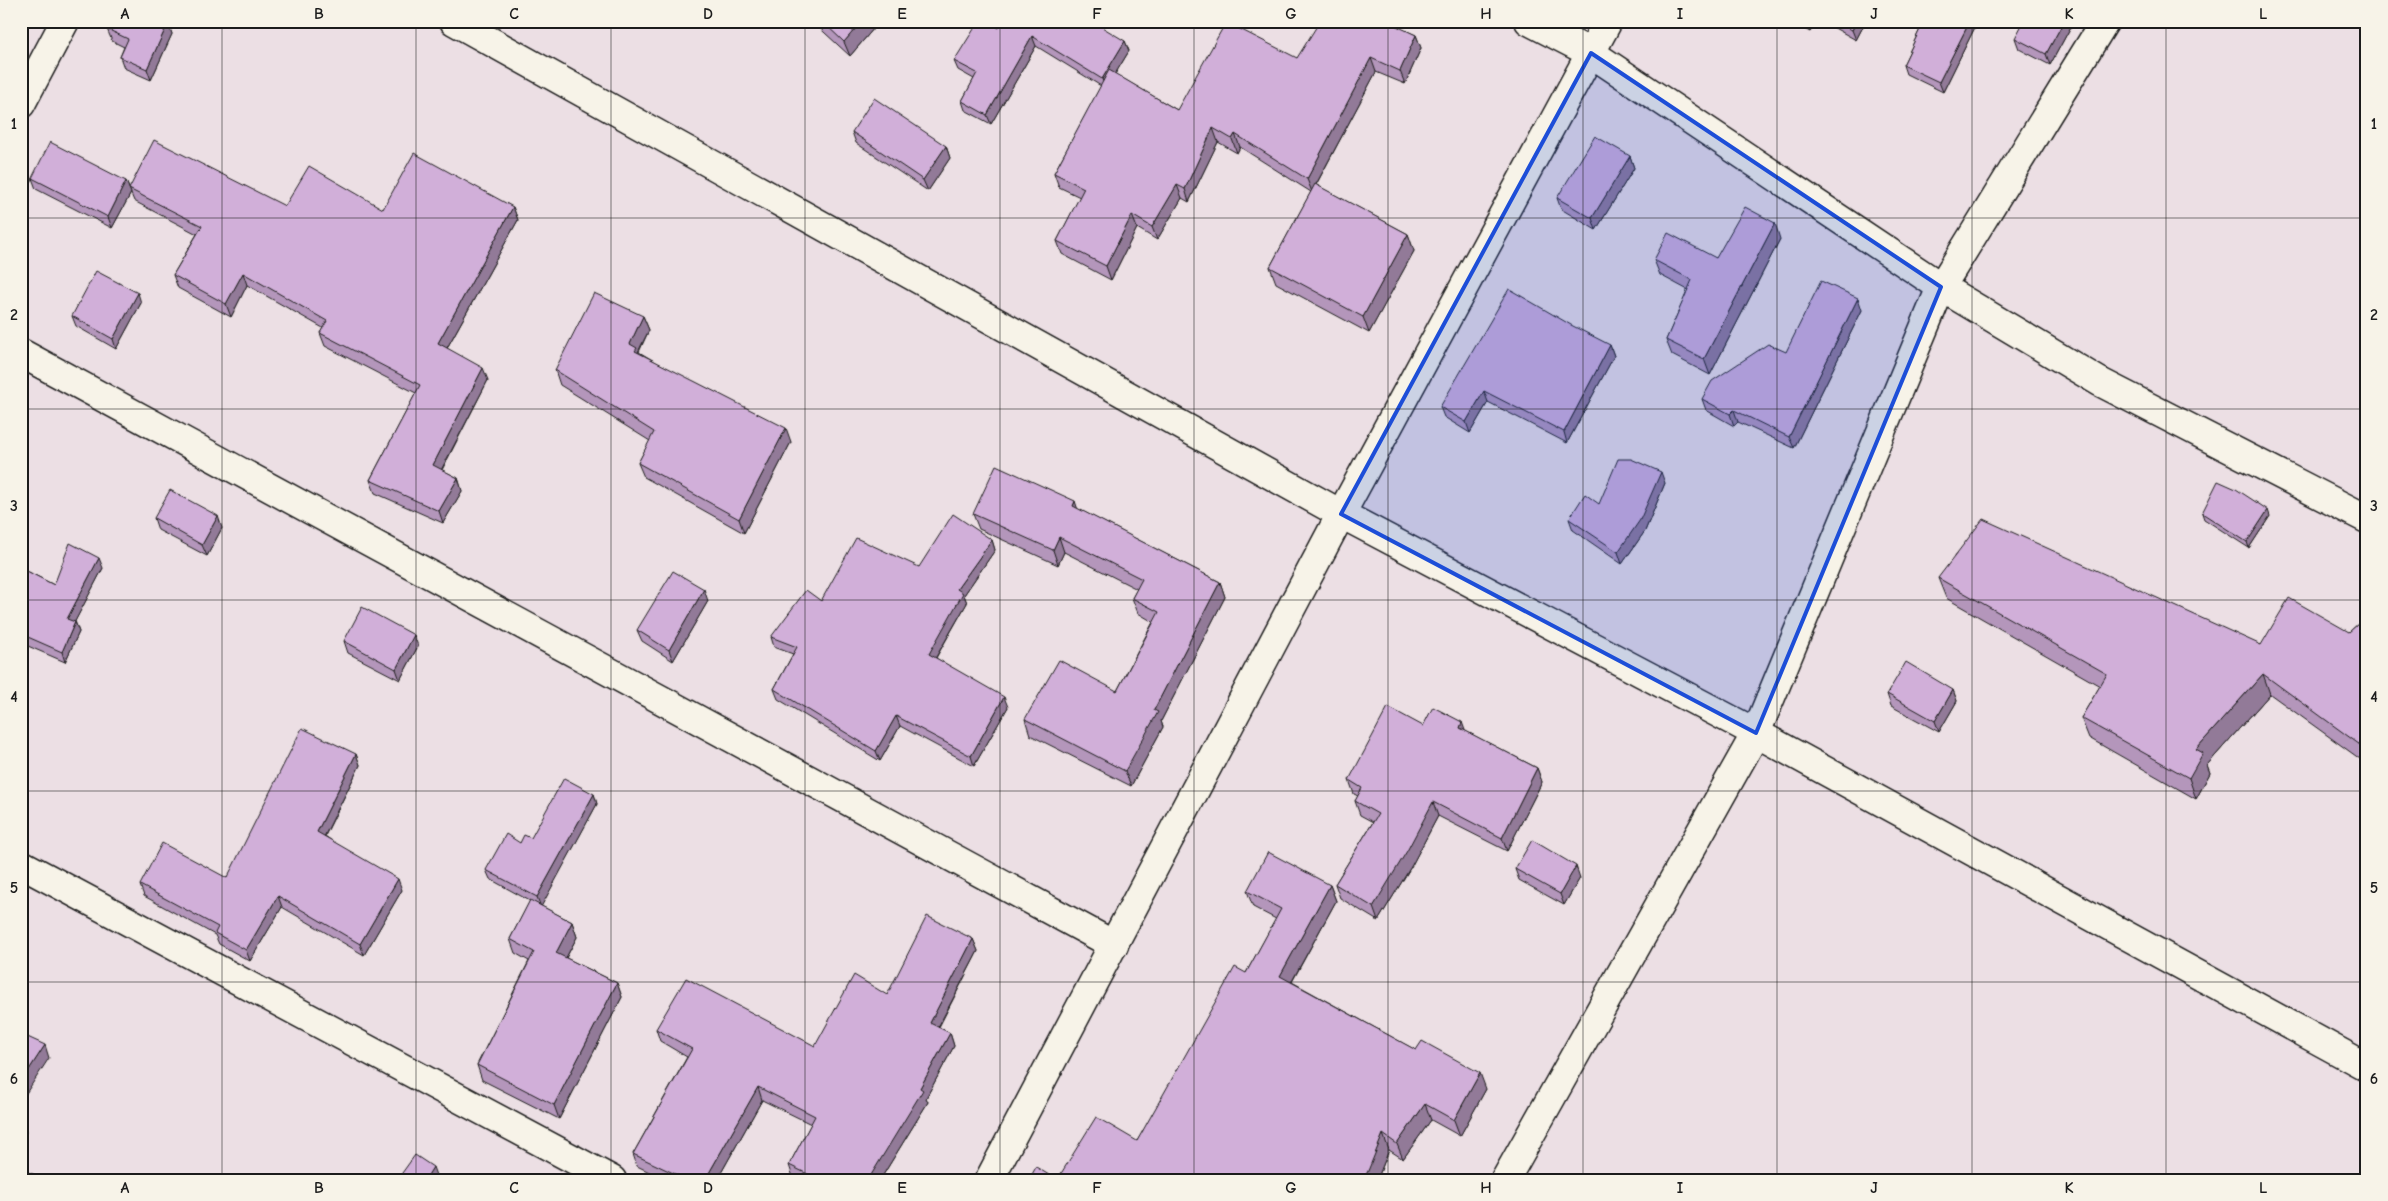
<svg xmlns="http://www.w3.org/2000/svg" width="2388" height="1201" font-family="'Comic Neue',sans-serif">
	<rect width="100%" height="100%" fill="#ecdfe4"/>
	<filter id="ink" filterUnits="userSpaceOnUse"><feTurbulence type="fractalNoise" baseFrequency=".02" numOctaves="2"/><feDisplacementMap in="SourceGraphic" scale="10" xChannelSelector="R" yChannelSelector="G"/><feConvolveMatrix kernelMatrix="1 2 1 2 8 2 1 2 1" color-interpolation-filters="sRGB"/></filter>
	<g filter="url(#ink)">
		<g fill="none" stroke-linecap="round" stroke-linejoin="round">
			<defs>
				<g id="minor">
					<path d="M454,21L1341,514L1756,733L2367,1067"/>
					<path d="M1529,21L1591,53L1941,287L2100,382L2367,519"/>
					<path d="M21,104L65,21"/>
					<path d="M21,353L1114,945"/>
					<path d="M21,864L612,1180"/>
					<path d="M989,1180L1341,514L1608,21"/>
					<path d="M1505,1180L1756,733L1941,287L2105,21"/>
				</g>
			</defs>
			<use href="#minor" stroke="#1c1c1c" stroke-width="31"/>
			<use href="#minor" stroke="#f7f3e8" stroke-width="28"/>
		</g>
		<g fill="#b496bb" stroke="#1c1c1c">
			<path d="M812,21H880L850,56Z"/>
			<path d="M1789,21H1817L1810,32Z"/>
			<path d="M1822,21H1866L1856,40Z"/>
			<path d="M1924,21H1978L1943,92L1906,74L1903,65Z"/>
			<path d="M2074,21L2050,65L2019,49L2015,38Z"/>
			<path d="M168,23L172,34L151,80L124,68L120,57L124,47L112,41L107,29Z"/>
			<path d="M1388,23L1416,35L1421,48L1405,84L1376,72L1316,185L1408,234L1414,251L1369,333L1276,283L1270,267L1311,192L1240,147L1237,153L1218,142L1189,202L1182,198L1157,240L1137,228L1111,280L1062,254L1057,241L1080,197L1059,187L1054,173L1101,86L1036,46L991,124L965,110L962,101L974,79L958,70L954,61L999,28L1125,41L1129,51L1115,74L1177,110L1297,58Z"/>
			<path d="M852,132L946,146L950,158L928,191L856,143Z"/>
			<path d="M1630,156L1634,168L1596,230L1561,209L1557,198Z"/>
			<path d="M32,178L126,181L131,193L112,228L36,189Z"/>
			<path d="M129,189L285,206L383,209L513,207L518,220L447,348L488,380L442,470L458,478L462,491L443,523L375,493L370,480L416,393L325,346L320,333L323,328L247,285L231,317L178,288L173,275L197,234L134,201Z"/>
			<path d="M1780,239L1710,375L1672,355L1666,340L1688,290L1660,275L1654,260L1716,258Z"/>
			<path d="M141,303L116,349L76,326L72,316Z"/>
			<path d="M1862,310L1794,448L1738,422L1734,426L1706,410L1702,399Z"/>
			<path d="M643,316L649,330L639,352L791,442L744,533L644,477L638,463L650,441L560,385L555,370Z"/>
			<path d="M1610,345L1614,356L1567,443L1488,402L1470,433L1444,417L1440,407Z"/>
			<path d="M1665,483L1645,531L1622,564L1573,530L1569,519L1599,504Z"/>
			<path d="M1078,509L1220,582L1225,597L1161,721L1163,727L1131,786L1030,735L1025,719L1117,691L1153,622L1138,613L1132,598L1137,589L1064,552L1058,565L979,529L973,514Z"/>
			<path d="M2202,513L2270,516L2249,548L2204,519Z"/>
			<path d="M154,518L222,528L207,556L158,530Z"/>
			<path d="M992,540L995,550L964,595L967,603L936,658L1008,707L974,766L900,726L880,761L778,699L774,689L793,654L774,647L771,637L821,601L919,567Z"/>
			<path d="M21,568L54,585L103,568L75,621L79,632L65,662L21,643Z"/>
			<path d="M1938,578L2261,645L2349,632L2367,616V764L2270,694L2207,765L2210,773L2196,799L2089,738L2081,718L2100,686L1946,598Z"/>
			<path d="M708,601L673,661L642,641L637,630Z"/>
			<path d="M344,641L418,646L400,680L348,653Z"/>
			<path d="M1953,690L1957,701L1939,732L1891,706L1887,694Z"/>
			<path d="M1423,726L1465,731L1537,768L1542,782L1507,851L1438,816L1412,865L1378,921L1340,898L1335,884L1373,822L1360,815L1355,801L1358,796L1354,794L1349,780Z"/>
			<path d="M356,754L360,765L325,836L402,890L364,955L282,907L250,961L219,944L215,935L144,896L140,885L227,878Z"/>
			<path d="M594,794L597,804L541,906L572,922L577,937L566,958L617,983L622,997L559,1119L482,1080L477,1065L529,961L515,953L510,939L530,901L490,879L486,870L520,843L531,838Z"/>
			<path d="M1515,869L1580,878L1564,905L1519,880Z"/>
			<path d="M1330,885L1336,901L1292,982L1486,1089L1460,1136L1431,1120L1403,1159L1389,1150L1377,1180H1029H1057L1137,1141L1246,973L1276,919L1253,907L1247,891Z"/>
			<path d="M973,939L978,951L939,1027L950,1033L954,1046L926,1098L928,1102L880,1180H799L793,1177L789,1165L811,1124L762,1100L717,1180H666L637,1166L633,1154L687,1057L660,1041L656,1029L815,1046L887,995Z"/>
		</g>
		<g fill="#927a98" stroke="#1c1c1c">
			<path d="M862,21H880L850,56L844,42Z"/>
			<path d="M1807,21H1817L1810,32L1807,22Z"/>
			<path d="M1857,21H1866L1856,40L1852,30Z"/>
			<path d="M1970,21H1978L1943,92L1939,82Z"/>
			<path d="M2064,21H2074L2050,65L2046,54Z"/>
			<path d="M168,23L172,34L151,80L147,69Z"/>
			<path d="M1416,35L1421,48L1405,84L1400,71Z"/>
			<path d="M1032,36L1036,46L991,124L987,115Z"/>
			<path d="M1125,41L1129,51L1106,89L1102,79Z"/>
			<path d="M1371,58L1376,72L1312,192L1307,179Z"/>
			<path d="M1213,128L1218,142L1189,202L1185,189Z"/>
			<path d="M1235,134L1240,147L1237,153L1232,139Z"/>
			<path d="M946,146L950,158L928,191L923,180Z"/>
			<path d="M1630,156L1634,168L1596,230L1592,218Z"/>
			<path d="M126,181L131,193L112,228L108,217Z"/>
			<path d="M1177,185L1182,198L1157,240L1152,227Z"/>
			<path d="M513,207L518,220L443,355L438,343Z"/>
			<path d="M1132,215L1137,228L1111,280L1106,266Z"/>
			<path d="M1775,223L1780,239L1710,375L1704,359Z"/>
			<path d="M1408,234L1414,251L1369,333L1363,317Z"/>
			<path d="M243,273L247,285L231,317L226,304Z"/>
			<path d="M138,293L141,303L116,349L113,339Z"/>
			<path d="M1858,298L1862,310L1794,448L1789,437Z"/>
			<path d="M643,316L649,330L638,352L642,362L630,344Z"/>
			<path d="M1610,345L1614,356L1567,443L1564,432Z"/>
			<path d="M483,368L488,380L437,478L433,465Z"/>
			<path d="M1484,391L1488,402L1470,433L1466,422Z"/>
			<path d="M1734,410L1738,422L1734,426L1730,414Z"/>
			<path d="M786,428L791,442L744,533L739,519Z"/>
			<path d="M1661,472L1665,483L1645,531L1622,564L1618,552Z"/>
			<path d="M458,478L462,491L443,523L439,511Z"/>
			<path d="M1075,501L1080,516L1073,506Z"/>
			<path d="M2268,510L2270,516L2249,548L2247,542Z"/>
			<path d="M218,516L222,528L207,556L202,545Z"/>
			<path d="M1059,537L1064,552L1058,565L1053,550Z"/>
			<path d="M992,540L995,550L964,595L967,603L932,664L929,654L957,589Z"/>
			<path d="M99,558L103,568L71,629L67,619Z"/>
			<path d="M1220,582L1225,597L1161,721L1163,727L1131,786L1125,771L1154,710Z"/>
			<path d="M704,589L708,601L673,661L669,650Z"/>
			<path d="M75,622L79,632L65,662L62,652Z"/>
			<path d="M414,635L418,646L400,680L396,669Z"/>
			<path d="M2263,674L2270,694L2207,765L2210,773L2196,799L2189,778L2196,749Z"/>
			<path d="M1953,690L1957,701L1939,732L1935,721Z"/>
			<path d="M1004,697L1008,707L974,766L971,756Z"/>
			<path d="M896,716L900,726L880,761L876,751Z"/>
			<path d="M1462,722L1467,736L1460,728Z"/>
			<path d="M356,754L360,765L321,843L317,832Z"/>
			<path d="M1537,768L1542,782L1507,851L1502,838Z"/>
			<path d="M594,794L597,804L541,907L537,897Z"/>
			<path d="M1433,802L1438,816L1412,865L1378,921L1373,907Z"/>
			<path d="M1576,866L1580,878L1564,905L1560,894Z"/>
			<path d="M398,879L402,890L364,955L360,944Z"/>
			<path d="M1330,885L1336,901L1286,992L1280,976Z"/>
			<path d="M278,896L282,907L250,961L246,950Z"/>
			<path d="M572,922L577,937L561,967L556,953Z"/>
			<path d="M973,939L978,951L934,1035L930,1023Z"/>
			<path d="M617,983L622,997L559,1119L554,1105Z"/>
			<path d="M950,1033L954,1046L926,1098L928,1102L880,1180H868L920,1088Z"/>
			<path d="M45,1045L49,1058L21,1101V1082Z"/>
			<path d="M1480,1073L1486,1089L1460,1136L1454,1120Z"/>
			<path d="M758,1087L762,1100L717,1180H705Z"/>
			<path d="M1425,1104L1431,1120L1403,1159L1397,1144Z"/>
			<path d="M21,1120L26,1132L21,1142Z"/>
			<path d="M1383,1134L1389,1150L1377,1180H1363Z"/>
			<path d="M433,1167L437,1178L436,1180H425Z"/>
		</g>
		<g fill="#d1afd9" stroke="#1c1c1c">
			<path d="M111,21H165L168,23L147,69L120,57L128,39L107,29Z"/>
			<path d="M822,21H862L844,42Z"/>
			<path d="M979,21H987L999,28L1003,21H1092L1125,41L1102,79L1032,36L987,115L962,101L977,73L954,61Z"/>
			<path d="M1320,21H1386L1416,35L1400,71L1371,58L1307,179L1235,134L1232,139L1213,128L1185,189L1177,185L1152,227L1132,215L1106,266L1057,241L1084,188L1054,173L1109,70L1177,110L1226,22L1297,58Z"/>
			<path d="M1836,21H1857L1852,30Z"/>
			<path d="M1924,21H1970L1939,82L1903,65Z"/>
			<path d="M2024,21H2064L2046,54L2015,38Z"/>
			<path d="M874,98L946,146L923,180L852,132Z"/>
			<path d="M1595,136L1630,156L1592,218L1557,198Z"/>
			<path d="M154,140L285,206L309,166L383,209L414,153L513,207L438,343L483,368L433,465L458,478L439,511L370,480L420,385L320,333L327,321L243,273L226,304L173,275L202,226L129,189Z"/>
			<path d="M50,142L126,181L108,217L32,178Z"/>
			<path d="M1315,184L1408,234L1363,317L1270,267Z"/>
			<path d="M1745,207L1775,223L1704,359L1666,340L1692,280L1654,260L1668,233L1716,258Z"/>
			<path d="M96,271L138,293L113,339L72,316Z"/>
			<path d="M1821,281L1858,298L1789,437L1734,410L1730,414L1702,399L1712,381L1768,344L1786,352Z"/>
			<path d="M1509,289L1571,325L1610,345L1564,432L1484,391L1466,422L1440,407Z"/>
			<path d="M594,293L643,316L630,344L637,348L635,351L786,428L739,519L638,463L654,432L555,370Z"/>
			<path d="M1618,459H1631L1661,472L1640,520L1618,552L1569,519L1585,494L1599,504Z"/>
			<path d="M996,465L1075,501L1073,506L1220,582L1154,710L1158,712L1125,771L1025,719L1059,660L1117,691L1159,612L1132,598L1142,579L1059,537L1053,550L973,514Z"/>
			<path d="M2218,481L2236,489L2268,510L2247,542L2202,513Z"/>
			<path d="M170,490L218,516L202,545L154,518Z"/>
			<path d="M953,514L992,540L957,589L963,593L929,654L1004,697L971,756L896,716L876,751L774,689L797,647L771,637L806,590L821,601L856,538L919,567Z"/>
			<path d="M1983,519L2261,645L2289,598L2349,632L2367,616V750L2263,674L2196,749L2203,753L2189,778L2081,718L2107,674L1938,578Z"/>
			<path d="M70,543L99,558L67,619L75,622L62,652L21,634V568L54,585Z"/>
			<path d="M673,571L704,589L669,650L637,630Z"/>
			<path d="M362,607L414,635L396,669L344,641Z"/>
			<path d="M1906,662L1953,690L1935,721L1887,694Z"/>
			<path d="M1388,707L1423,726L1433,707L1462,722L1460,728L1537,768L1502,838L1433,802L1407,851L1373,907L1335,884L1378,814L1355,801L1362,788L1349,780Z"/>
			<path d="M302,728L356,754L317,832L398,879L360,944L278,896L246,950L215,933L218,927L140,885L162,843L227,878Z"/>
			<path d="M564,778L594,794L537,897L486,870L506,834L520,843L524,835L531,838Z"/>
			<path d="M1532,840L1576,866L1560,894L1515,869Z"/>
			<path d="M1268,852L1330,885L1280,976L1416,1050L1422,1041L1480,1073L1454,1120L1425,1104L1397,1144L1383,1134L1368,1171L1363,1180H1029L1036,1167L1057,1180L1096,1117L1137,1141L1235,967L1246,973L1281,909L1247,891Z"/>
			<path d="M530,900L572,922L556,953L617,983L554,1105L477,1065L534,952L510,939Z"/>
			<path d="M927,916L973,939L930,1023L950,1033L920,1088L923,1090L868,1180H820L789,1165L815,1116L758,1087L705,1180H688L633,1154L692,1049L656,1029L686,978L815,1046L854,975L887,995Z"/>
			<path d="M21,1034L45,1045L21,1082Z"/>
			<path d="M415,1155L433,1167L425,1180H397Z"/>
			<path d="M21,1169L47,1180H21Z"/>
			<path d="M92,1176L98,1180H90Z"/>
		</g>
	</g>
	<path fill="#1d4ed8" fill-opacity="0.2" stroke="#1d4ed8" stroke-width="4" stroke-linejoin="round" d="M1591,53L1941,287L1756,733L1341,514Z"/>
	<path fill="none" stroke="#1c1c1c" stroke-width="1" stroke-opacity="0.55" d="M222,21V1180M416,21V1180M611,21V1180M805,21V1180M1000,21V1180M1194,21V1180M1388,21V1180M1583,21V1180M1777,21V1180M1972,21V1180M2166,21V1180M21,218H2367M21,409H2367M21,600H2367M21,791H2367M21,982H2367"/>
	<rect width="2388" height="1201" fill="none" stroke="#f7f3e8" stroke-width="55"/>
	<rect x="28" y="28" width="2332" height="1146" fill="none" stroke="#1c1c1c" stroke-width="2"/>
	<g font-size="16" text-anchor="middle" font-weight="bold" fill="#1c1c1c">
		<text x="125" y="19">A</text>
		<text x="319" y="19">B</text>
		<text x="514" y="19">C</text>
		<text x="708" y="19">D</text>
		<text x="902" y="19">E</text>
		<text x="1097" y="19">F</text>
		<text x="1291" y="19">G</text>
		<text x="1486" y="19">H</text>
		<text x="1680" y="19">I</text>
		<text x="1874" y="19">J</text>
		<text x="2069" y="19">K</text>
		<text x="2263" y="19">L</text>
		<text x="14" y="129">1</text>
		<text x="2374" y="129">1</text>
		<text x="14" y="320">2</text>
		<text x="2374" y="320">2</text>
		<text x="14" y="511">3</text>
		<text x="2374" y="511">3</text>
		<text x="14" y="702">4</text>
		<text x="2374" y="702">4</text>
		<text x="14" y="893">5</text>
		<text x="2374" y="893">5</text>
		<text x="14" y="1084">6</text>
		<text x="2374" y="1084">6</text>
		<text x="125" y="1193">A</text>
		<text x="319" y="1193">B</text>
		<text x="514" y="1193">C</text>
		<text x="708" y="1193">D</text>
		<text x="902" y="1193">E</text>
		<text x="1097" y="1193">F</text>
		<text x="1291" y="1193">G</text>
		<text x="1486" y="1193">H</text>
		<text x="1680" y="1193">I</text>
		<text x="1874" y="1193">J</text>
		<text x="2069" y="1193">K</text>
		<text x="2263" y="1193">L</text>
	</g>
</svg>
